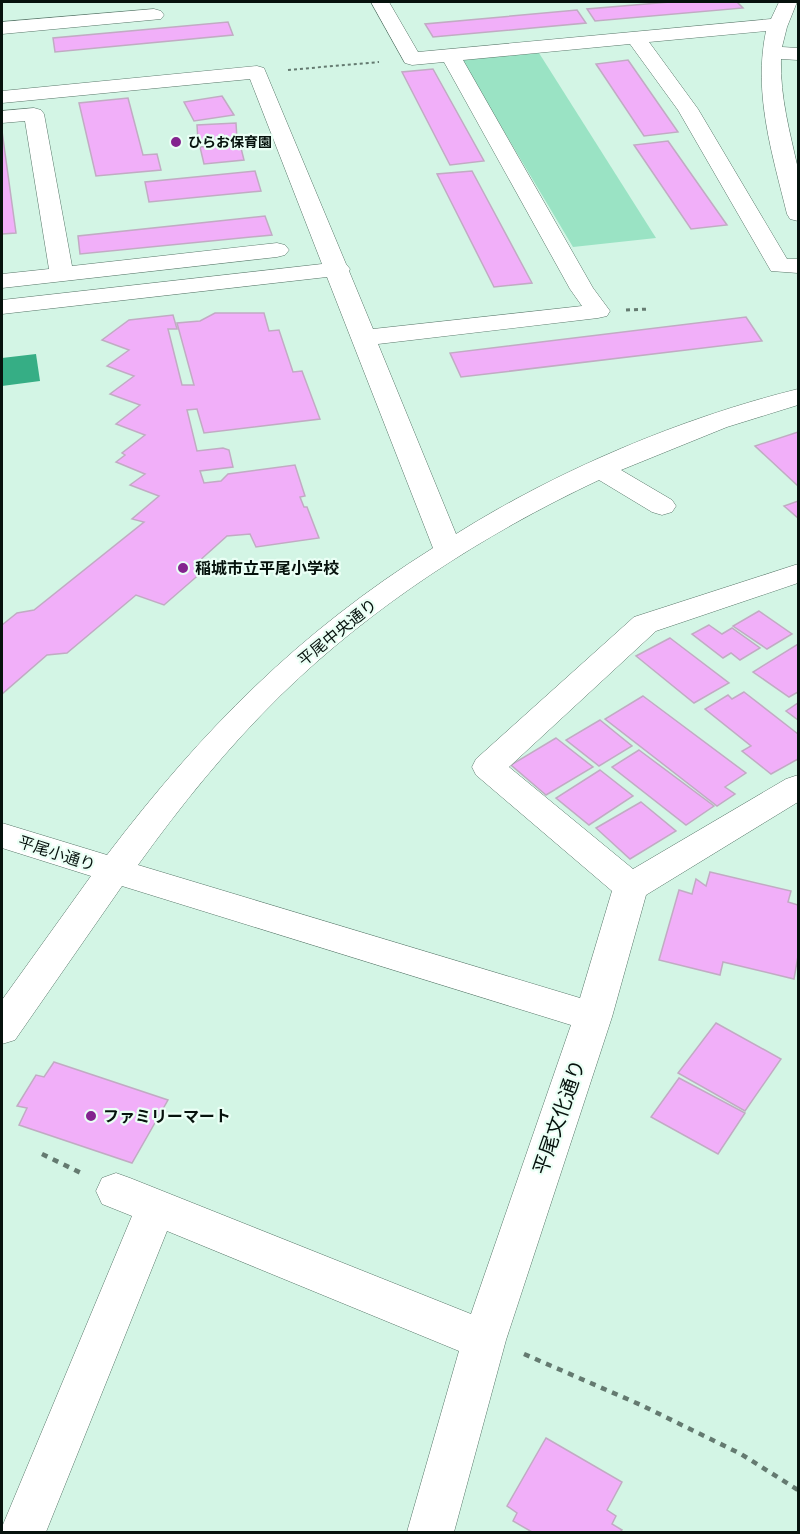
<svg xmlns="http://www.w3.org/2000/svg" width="800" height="1534" font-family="'Fira Sans','Noto Sans JP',sans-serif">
	<rect width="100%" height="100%" fill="#d3f5e5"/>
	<path fill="#9ae3c4" d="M539,53L656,238L573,247L461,59Z"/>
	<path fill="#36ae85" d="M36,354L40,381L2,386V358Z"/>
	<g fill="#f1aff9" stroke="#c1abc3" stroke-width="1.5">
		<path d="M670,2H737L743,8L595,21L587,9Z"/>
		<path d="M577,10L586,23L433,37L425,24Z"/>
		<path d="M228,22L233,35L55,52L53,38Z"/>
		<path d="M628,60L678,132L644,136L596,64Z"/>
		<path d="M433,69L484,161L450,165L402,72Z"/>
		<path d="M222,96L234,115L194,121L184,102Z"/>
		<path d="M128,98L143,155L157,154L161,170L96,176L79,103Z"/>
		<path d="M236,123L237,139L198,141L197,125Z"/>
		<path d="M2,131L16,233L2,234Z"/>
		<path d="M668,141L727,225L691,229L634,145Z"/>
		<path d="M240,144L244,160L204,164L200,147Z"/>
		<path d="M255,171L261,191L149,202L145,182Z"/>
		<path d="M472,171L532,283L494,287L437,174Z"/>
		<path d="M265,216L272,235L80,254L78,236Z"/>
		<path d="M215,313H264L269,331L279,330L293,372L302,371L320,419L204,433L197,409L187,410L197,451L223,448L229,450L233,467L200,471L204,483L221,481L228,474L295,465L305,496L300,497L304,507H307L319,538L256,547L250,534L227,536L198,562L210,565L164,605L136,595L67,653L47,655L2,694V625L17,613L34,610L144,522L132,519L159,496L130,485L145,474L116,462L125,455L122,453L145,435L116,424L140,405L110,394L134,376L107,366L129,350L102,340L129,320L173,315L177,329H168L182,385H194L177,323L200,321Z"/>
		<path d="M746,317L762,341L461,377L450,353Z"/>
		<path d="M798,432V486L755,446Z"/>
		<path d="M798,501V518L784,506Z"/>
		<path d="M759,611L792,634L767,649L733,626Z"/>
		<path d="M709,625L722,634L732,628L760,648L740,660L731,653L723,658L692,634Z"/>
		<path d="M670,638L729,683L694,703L636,656Z"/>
		<path d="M798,644V692L789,697L753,672Z"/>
		<path d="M744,692L798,734V759L771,774L742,751L751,746L705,709L728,695L732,699Z"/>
		<path d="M643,696L746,773L725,787L735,794L717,806L605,719Z"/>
		<path d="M798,703V720L786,711Z"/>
		<path d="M600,720L632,746L599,766L566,740Z"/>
		<path d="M556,738L593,767L546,795L511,765Z"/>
		<path d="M639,750L714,806L686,825L612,767Z"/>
		<path d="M600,770L633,796L589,825L556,798Z"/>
		<path d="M641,802L676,831L630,859L596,828Z"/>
		<path d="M710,872L791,891L788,902L798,905V956L794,979L723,962L720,975L659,960L679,890L692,894L696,879L706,886Z"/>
		<path d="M716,1023L781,1059L745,1111L678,1073Z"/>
		<path d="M54,1062L168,1100L132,1163L19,1125L27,1108L17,1106L36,1075L44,1077Z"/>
		<path d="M679,1078L745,1113L718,1154L651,1117Z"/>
		<path d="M546,1438L622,1482L607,1510L616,1516L612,1524L622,1530L620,1532H532L513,1521L517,1513L507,1506Z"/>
	</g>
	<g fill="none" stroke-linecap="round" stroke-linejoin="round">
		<defs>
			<g id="minor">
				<path d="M371,2H389L418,52L771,19L779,2H797L787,27L782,47L798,48V60L781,59C780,98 790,132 798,169C800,185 798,204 798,221L790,219L787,214C772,153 753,93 766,31L649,42L698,109L787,259H798V273L771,271L678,110L630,44L463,60L593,288L610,311L607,316L598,318L378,344L456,534C558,470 681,418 798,389V405L727,427L621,470L672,500L676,506L672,512L662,515L652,512L599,480C484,534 372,606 281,695C228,747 181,805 138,865L580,998L612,891L476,775L472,767L476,759L634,617L798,564V583L656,631L509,767L633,869L786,779L798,775V802L646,895L612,1017L506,1340L454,1532H407L459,1351L167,1231L46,1532H2V1527L132,1216L102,1204L96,1191L102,1178L116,1173L130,1178L471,1314L571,1025L122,886L15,1040L2,1044V1000L91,876L2,848V823L107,855C202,730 299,632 433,548L327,277L2,314V300L322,264L250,79L2,103V91L257,66L264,68L346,264L350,269L349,271L373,329L582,306L570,289L444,62L412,65L405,63Z"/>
				<path d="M154,9L161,11L164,15L161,19L2,34V22Z"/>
				<path d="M34,108L41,110L44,114L72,266L277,243L285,245L289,250L285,255L277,257L2,288V274L49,269L25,121L2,123V111Z"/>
			</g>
		</defs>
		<use href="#minor" stroke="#587669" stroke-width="1"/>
		<path stroke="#647a70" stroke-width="2" stroke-dasharray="3 3" stroke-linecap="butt" d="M288,70L379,62"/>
		<path stroke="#647a70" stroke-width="3" stroke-dasharray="4 4" stroke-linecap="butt" d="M626,310L649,309"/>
		<g stroke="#647a70" stroke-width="4.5" stroke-dasharray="6 6" stroke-linecap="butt">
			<path d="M42,1154L81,1173"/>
			<path d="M524,1354L641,1405L741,1454L798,1490"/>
		</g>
		<use href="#minor" fill="#fff" fill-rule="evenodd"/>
	</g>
	<g fill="#83238e" stroke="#eafff5" stroke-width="2">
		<circle cx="176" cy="142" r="6"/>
		<circle cx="183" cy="568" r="6"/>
		<circle cx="91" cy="1116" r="6"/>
	</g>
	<g text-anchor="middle" stroke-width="4.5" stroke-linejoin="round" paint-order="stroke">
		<g font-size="14" font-weight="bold" fill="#06120d" stroke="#eafff5" text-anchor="start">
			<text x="188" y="147">ひらお保育園</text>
		</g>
		<g font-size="16" font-weight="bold" fill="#06120d" stroke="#eafff5" text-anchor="start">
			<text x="195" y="574">稲城市立平尾小学校</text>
			<text x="103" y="1122">ファミリーマート</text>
		</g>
		<g font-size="16" fill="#06120d" stroke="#eafff5">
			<text transform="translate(337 632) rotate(-39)" y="6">平尾中央通り</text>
			<text transform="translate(57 853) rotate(18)" y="6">平尾小通り</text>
		</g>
		<g font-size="20" fill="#06120d" stroke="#eafff5">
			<text transform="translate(559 1117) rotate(-71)" y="7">平尾文化通り</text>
		</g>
	</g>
	<rect width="800" height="1534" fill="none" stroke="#06120d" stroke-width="6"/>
</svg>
